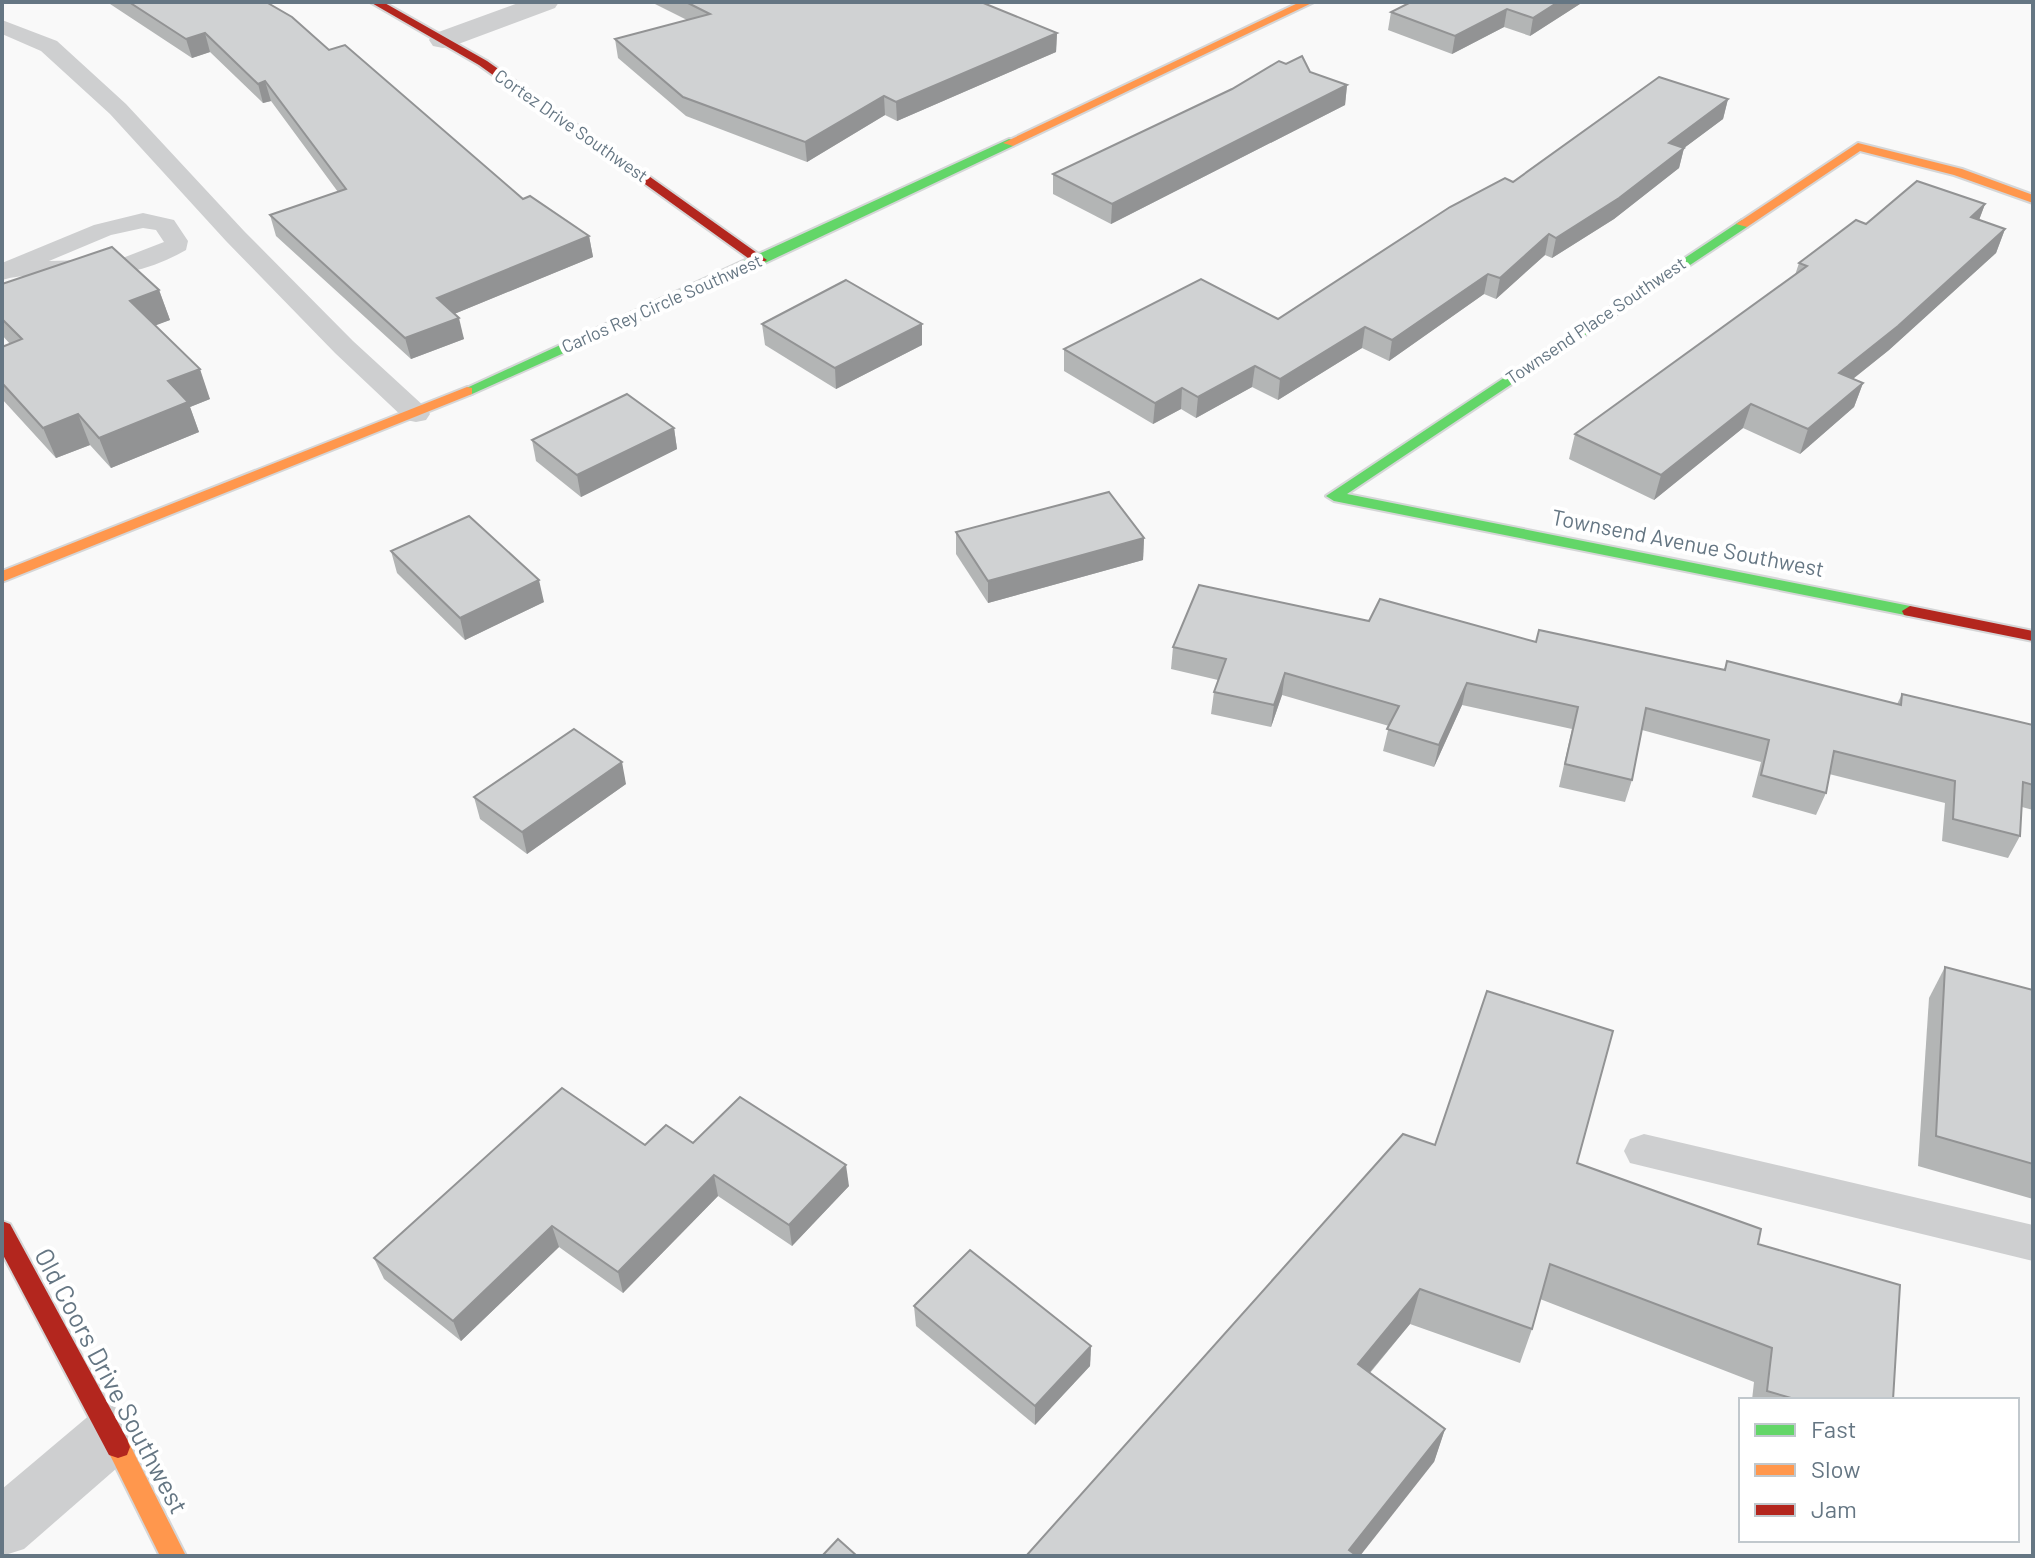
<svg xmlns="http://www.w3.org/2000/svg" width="2035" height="1558" font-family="Barlow,sans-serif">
	<rect width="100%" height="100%" fill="#f9f9f9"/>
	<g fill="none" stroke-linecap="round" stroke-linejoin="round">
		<defs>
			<g id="fast">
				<path d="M1009,139L1013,140V146L765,263L472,394L467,395L460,391Z"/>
				<path d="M1742,220L1747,221V227L1347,494L1910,606L1918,611L1916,615L1910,616L1334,501L1326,496Z"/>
			</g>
			<g id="slow">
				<path d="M1300,2H1314L1013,146L1003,143Z"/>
				<path d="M1858,143L1962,169L2033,195V203L1954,175L1860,151L1747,227L1736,224Z"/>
				<path d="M467,387L472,388V394L2,582V571Z"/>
				<path d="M118,1436L127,1439L186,1556H160L106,1447L109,1439Z"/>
			</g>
			<g id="jam">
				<path d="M370,2H383L487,61L767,260L760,264L755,263L479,65Z"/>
				<path d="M1910,606L2033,631V641L1904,615L1902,611Z"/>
				<path d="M2,1221L10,1224L127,1439L130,1447L127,1455L118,1458L109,1455L2,1253Z"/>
			</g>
		</defs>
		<use href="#fast" stroke="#d5d6d7" stroke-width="4"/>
		<use href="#slow" stroke="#d5d6d7" stroke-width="4"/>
		<use href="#jam" stroke="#d5d6d7" stroke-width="4"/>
		<g fill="#cecfd0" fill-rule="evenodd">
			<path d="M2,20L57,41L126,104L244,231L353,341L426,408L430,414L426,420L416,422L406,420L335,353L226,241L110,114L41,51L2,34Z"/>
			<path d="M143,213L174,220L188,241L186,250C152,270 116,277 77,277C51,277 27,273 2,280V263L94,225ZM143,228L156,230L164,242L120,259L49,261L111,235Z"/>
			<path d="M1644,1134L2033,1225V1261L1630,1163L1624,1151L1630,1139Z"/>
		</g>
		<g fill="#cecfd0" fill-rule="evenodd">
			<path d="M521,2H559L555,8L453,46L443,48L433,46L429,40L433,34Z"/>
			<path d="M112,1406L133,1414L141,1434L133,1454L24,1549L2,1556V1489L91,1414Z"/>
		</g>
		<use href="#fast" fill="#63d668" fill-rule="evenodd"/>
		<use href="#slow" fill="#ff974d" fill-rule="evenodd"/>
		<use href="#jam" fill="#b3261e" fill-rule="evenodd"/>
	</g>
	<g fill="#b3b5b5">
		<path d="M107,2H266L523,199L589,236L593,257L454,314L464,339L411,359L276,236L270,215L338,192L271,101L263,103L210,52L192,58Z"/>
		<path d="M651,2H981L1057,33L1056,52L897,121L885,115L807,162L686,116L618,58L615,39L687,20Z"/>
		<path d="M1411,2H1583L1530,36L1504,27L1452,54L1388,30L1391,12Z"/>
		<path d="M1310,72L1347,85L1345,105L1111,224L1053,194V174L1232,89Z"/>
		<path d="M1728,99L1723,119L1684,148L1679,168L1614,219L1552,258L1545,255L1496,299L1484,294L1389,361L1362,348L1278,400L1252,387L1196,418L1181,409L1153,424L1064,371V349L1278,319L1513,182Z"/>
		<path d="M1985,204L1979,220L2005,229L1996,253L1889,350L1853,379L1863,383L1854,407L1800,454L1743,428L1654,500L1569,459L1575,434L1795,275L1799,263L1866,224Z"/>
		<path d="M2,284L159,290L170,320L155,325L210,399L190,407L199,432L111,468L90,445L56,458L2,399V347L10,344L2,335Z"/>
		<path d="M762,324L922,345L836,389L765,345Z"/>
		<path d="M674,428L677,449L581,497L536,461L532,440Z"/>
		<path d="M956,532L1144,538L1143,560L988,603L956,554Z"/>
		<path d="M391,551L544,602L465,640L397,573Z"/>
		<path d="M1369,621L1536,642L1724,670L1727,661L1897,704L1902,694L2033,725V810L2022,807L2020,836L2008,858L1942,841L1945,803L1829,774L1826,793L1816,815L1752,797L1761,762L1642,730L1632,780L1625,802L1559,787L1572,729L1462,705L1434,767L1383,751L1389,726L1282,695L1271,727L1211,714L1214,692L1218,680L1171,669L1173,647Z"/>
		<path d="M626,784L527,854L480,819L474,797Z"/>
		<path d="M1945,967L2033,990V1199L1918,1166L1929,998Z"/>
		<path d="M693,1143L849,1186L792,1246L718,1196L623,1293L559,1247L461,1341L384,1279L374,1258Z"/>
		<path d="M1435,1145L1577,1163L1758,1244L1893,1400H1752L1754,1382L1540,1299L1532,1329L1520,1363L1410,1324L1370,1373L1445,1429L1434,1462L1026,1556Z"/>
		<path d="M914,1306L1091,1346L1090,1366L1035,1425L916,1326Z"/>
	</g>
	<g fill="#929394">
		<path d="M1558,2H1583L1530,36L1533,18Z"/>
		<path d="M1507,9L1504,27L1452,54L1455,36Z"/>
		<path d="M205,33L210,52L192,58L186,39Z"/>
		<path d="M1057,33L1056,52L897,121L896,102Z"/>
		<path d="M265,81L271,101L263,103L258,84Z"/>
		<path d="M1347,85L1345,105L1111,224L1112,204Z"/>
		<path d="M884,96L885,115L807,162L805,142Z"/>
		<path d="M1728,99L1723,119L1684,148L1679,168L1614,219L1552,258L1556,238L1669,143Z"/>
		<path d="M1985,204L1976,228L1971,217Z"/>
		<path d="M2005,229L1996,253L1889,350L1830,397L1839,373Z"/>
		<path d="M1549,234L1545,255L1496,299L1500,278Z"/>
		<path d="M589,236L593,257L442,319L437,298Z"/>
		<path d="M1488,274L1484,294L1389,361L1392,340Z"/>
		<path d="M159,290L170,320L141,331L130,301Z"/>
		<path d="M459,318L464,339L411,359L405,338Z"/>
		<path d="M922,324V345L836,389L835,368Z"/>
		<path d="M1365,327L1362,348L1278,400L1280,379Z"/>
		<path d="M1255,366L1252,387L1196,418L1198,397Z"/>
		<path d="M200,369L210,399L190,407L199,432L111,468L99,438L168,381Z"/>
		<path d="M1863,383L1854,407L1800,454L1808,429Z"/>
		<path d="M1182,388L1181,409L1153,424L1155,403Z"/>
		<path d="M1751,404L1743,428L1654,500L1661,475Z"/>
		<path d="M78,414L90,445L56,458L43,428Z"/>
		<path d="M674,428L677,449L581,497L577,475Z"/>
		<path d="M1144,538L1143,560L988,603V581Z"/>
		<path d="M539,580L544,602L465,640L460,618Z"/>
		<path d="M1285,673L1282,695L1271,727L1274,705Z"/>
		<path d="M1467,683L1462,705L1434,767L1439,745Z"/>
		<path d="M622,762L626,784L527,854L522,832Z"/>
		<path d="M846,1165L849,1186L792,1246L789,1225Z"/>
		<path d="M714,1175L718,1196L623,1293L618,1272Z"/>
		<path d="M552,1226L559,1247L461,1341L453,1321Z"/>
		<path d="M1420,1289L1410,1324L1349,1397L1358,1364Z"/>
		<path d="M1091,1346L1090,1366L1035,1425V1406Z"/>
		<path d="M1445,1429L1434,1462L1360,1556H1347L1349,1550Z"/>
	</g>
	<g fill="#d0d2d3" stroke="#929394" stroke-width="2">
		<path d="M129,2H266L292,17L329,50L345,45L523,199L530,196L589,236L437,298L459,318L405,338L270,215L346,189L265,81L258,84L205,33L186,39Z"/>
		<path d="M686,2H981L1057,33L896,102L884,96L805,142L683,97L615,39L710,14Z"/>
		<path d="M1411,2H1558L1533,18L1507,9L1455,36L1391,12Z"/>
		<path d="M1302,56L1310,72L1347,85L1112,204L1053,174L1232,89L1279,61L1286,64Z"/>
		<path d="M1659,77L1728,99L1669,143L1684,148L1619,198L1556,238L1549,234L1500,278L1488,274L1392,340L1365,327L1280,379L1255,366L1198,397L1182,388L1155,403L1064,349L1201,279L1278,319L1450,207L1505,178L1513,182Z"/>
		<path d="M1917,181L1985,204L1971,217L2005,229L1898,326L1839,373L1863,383L1808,429L1751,404L1661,475L1575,434L1807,266L1799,263L1856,220L1866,224Z"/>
		<path d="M112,247L159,290L130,301L200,369L168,381L188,402L99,438L78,414L43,428L2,383V347L22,339L2,319V284Z"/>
		<path d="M846,280L922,324L835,368L762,324Z"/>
		<path d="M627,394L674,428L577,475L532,440Z"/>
		<path d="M1109,492L1144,538L988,581L956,532Z"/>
		<path d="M469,516L539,580L460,618L391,551Z"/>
		<path d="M1199,585L1369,621L1380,599L1536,642L1539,630L1725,670L1727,661L1901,705L1902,694L2033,725V785L2023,782L2020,836L1953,819L1955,781L1834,751L1826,793L1761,775L1769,740L1646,708L1632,780L1565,764L1578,707L1467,683L1439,745L1387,729L1399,706L1285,673L1274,705L1214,692L1226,659L1173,647Z"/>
		<path d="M574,729L622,762L522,832L474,797Z"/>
		<path d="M1945,967L2033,990V1164L1936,1136Z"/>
		<path d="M1487,991L1613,1031L1577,1163L1761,1229L1758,1244L1900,1285L1893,1400H1798L1767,1391L1772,1348L1550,1264L1532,1329L1420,1289L1358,1364L1445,1429L1349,1550L1357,1556H1026L1403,1134L1435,1145Z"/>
		<path d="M562,1088L645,1145L666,1125L693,1143L740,1097L846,1165L789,1225L714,1175L618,1272L552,1226L453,1321L374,1258Z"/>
		<path d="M970,1250L1091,1346L1035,1406L914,1306Z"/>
		<path d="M838,1539L857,1556H822Z"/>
	</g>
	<g text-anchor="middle" stroke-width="8" stroke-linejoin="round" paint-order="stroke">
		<g font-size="18" fill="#657683" stroke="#fff">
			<text transform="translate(571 126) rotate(35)" y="6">Cortez Drive Southwest</text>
			<text transform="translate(662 304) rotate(-24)" y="6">Carlos Rey Circle Southwest</text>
			<text transform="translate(1596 321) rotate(-34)" y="6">Townsend Place Southwest</text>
		</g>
		<g font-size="22" fill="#657683" stroke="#fff">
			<text transform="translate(1688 543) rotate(11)" y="8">Townsend Avenue Southwest</text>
		</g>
		<g font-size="26" fill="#657683" stroke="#fff">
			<text transform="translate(111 1381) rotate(62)" y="9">Old Coors Drive Southwest</text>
		</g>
	</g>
	<rect width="2035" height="1558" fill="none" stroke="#657683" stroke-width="8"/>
	<rect x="1739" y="1398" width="280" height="144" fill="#ffffff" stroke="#c1c8cd" stroke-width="2"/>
	<rect x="1755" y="1424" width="40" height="12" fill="#63d668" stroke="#c1c8cd" stroke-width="2"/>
	<text x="1811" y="1438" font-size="24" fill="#657683">Fast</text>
	<rect x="1755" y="1464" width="40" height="12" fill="#ff974d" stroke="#c1c8cd" stroke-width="2"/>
	<text x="1811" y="1478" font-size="24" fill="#657683">Slow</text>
	<rect x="1755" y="1504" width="40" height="12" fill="#b3261e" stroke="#c1c8cd" stroke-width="2"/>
	<text x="1811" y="1518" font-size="24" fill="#657683">Jam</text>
</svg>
